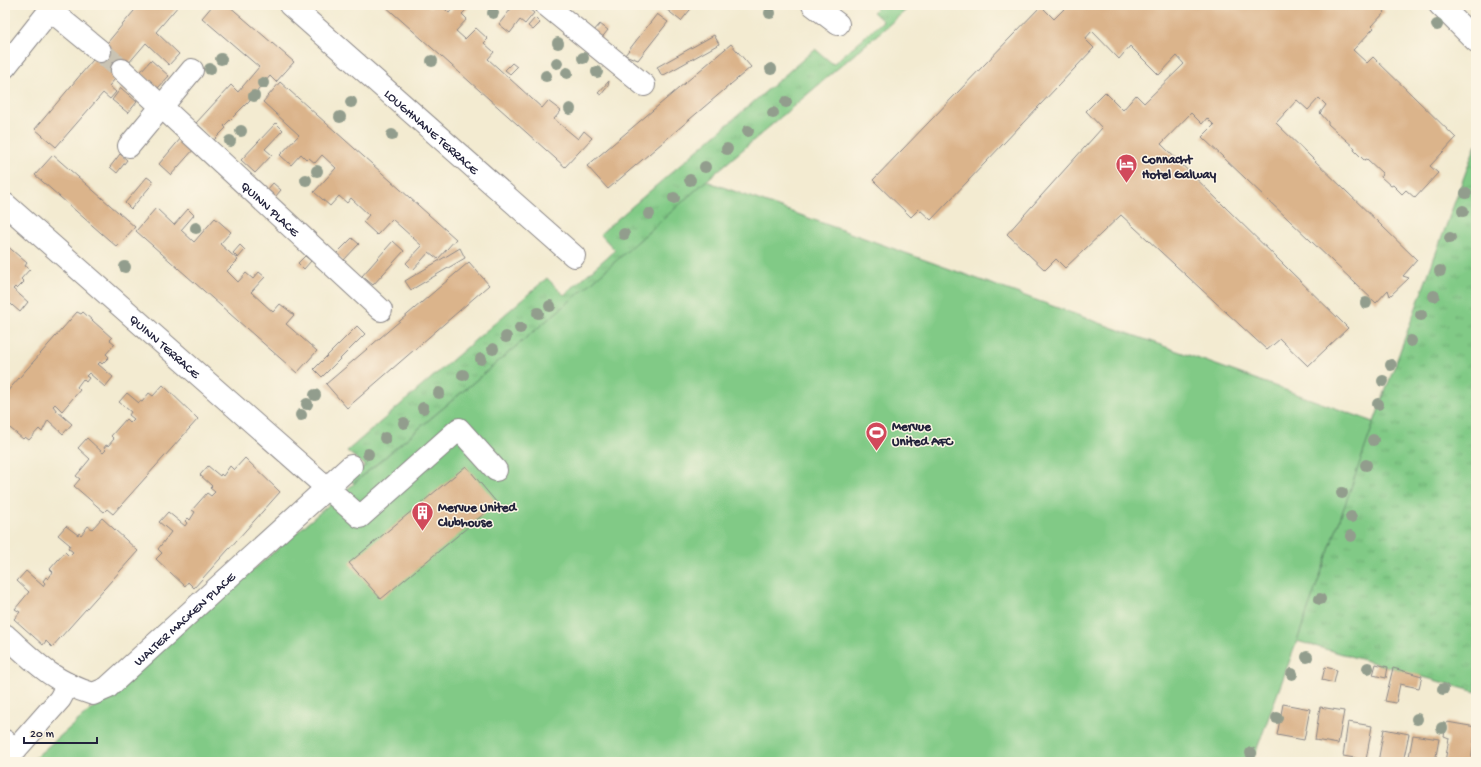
<svg xmlns="http://www.w3.org/2000/svg" width="1481" height="767" font-family="'Gochi Hand',sans-serif">
	<defs>
		<pattern id="grass-tufts" width="24" height="20" patternUnits="userSpaceOnUse"><rect width="24" height="20" fill="#81ca86"/><path d="M3 7l-1-3M5 7V3M7 7l1-3M15 17l-1-3M17 17v-4M19 17l1-3" fill="none" stroke="#6fad75"/></pattern>
	</defs>
	<rect width="100%" height="100%" fill="#fcf5e5"/>
	<filter id="ink" filterUnits="userSpaceOnUse"><feTurbulence type="fractalNoise" baseFrequency=".025" numOctaves="2"/><feDisplacementMap in="SourceGraphic" scale="8" xChannelSelector="R" yChannelSelector="G"/><feConvolveMatrix kernelMatrix="1 2 1 2 8 2 1 2 1" color-interpolation-filters="sRGB"/></filter>
	<filter id="wash" filterUnits="userSpaceOnUse"><feTurbulence type="fractalNoise" baseFrequency=".012" numOctaves="4" result="noise"/><feDisplacementMap in="SourceGraphic" scale="16" xChannelSelector="R" yChannelSelector="G"/><feGaussianBlur stdDeviation="0.9" result="paint"/><feColorMatrix in="noise" values="0 0 0 0 0 0 0 0 0 0 0 0 0 0 0 0 0 1.4 0 .05"/><feComposite in="paint" operator="in"/></filter>
	<g filter="url(#wash)">
		<rect width="100%" height="100%" fill="#f3ebd1"/>
		<g fill="url(#grass-tufts)" stroke="#527660">
			<path d="M880,5H912L706,181L590,284L354,483L349,479L365,466L347,451L547,278L564,295L615,250L600,234L815,49L833,64L883,21L873,12Z"/>
			<path d="M1476,144V692L1297,641L1374,422Z"/>
		</g>
		<path fill="#81ca86" stroke="#527660" d="M706,181L1374,422L1297,641L1252,762H30L332,502L590,284Z"/>
		<g id="blocks">
			<g fill="#dbb48b">
				<path d="M139,5H179L156,32L179,54L169,65L146,43L109,86L116,92L110,99L103,93L56,147L35,129Z"/>
				<path d="M213,5H228L294,62L276,82L270,76L249,101L224,126L226,128L214,140L196,123L231,85L238,92L259,67L202,18Z"/>
				<path d="M384,5H427L430,8L433,5H449L445,9L449,13L456,5H468L469,7L462,14L467,19L456,31L465,39L476,28L488,39L484,43L494,52L488,59L542,108L548,101L556,107L561,111L554,119L578,139L584,131L592,138L565,167Z"/>
				<path d="M514,5H524L534,13L525,24L520,20L510,33L499,24Z"/>
				<path d="M661,5H694L681,21Z"/>
				<path d="M1068,5H1378L1385,12L1372,26L1374,28L1353,50L1367,63L1373,57L1456,138L1430,166L1438,173L1415,198L1406,190L1402,194L1393,185L1391,186L1381,177L1382,173L1367,159L1364,160L1354,150L1355,148L1328,124V122L1320,113L1326,105L1319,98L1308,110L1297,100L1276,123L1417,260L1403,276L1409,278L1390,296L1388,290L1376,303L1202,137L1214,125L1207,118L1202,124L1191,113L1161,144L1348,328L1308,366L1280,339L1267,350L1121,215L1065,268L1056,259L1045,270L1007,234L1102,128L1086,111L1105,92L1123,110L1136,95L1144,103L1184,64L1177,56L1159,75L1130,46L1119,59L1092,31L1085,39L1094,48L931,220L919,209L911,217L873,180L1041,6L1054,19Z"/>
				<path d="M657,14L668,22L638,60L625,55Z"/>
				<path d="M535,18L540,23L533,30L528,26Z"/>
				<path d="M600,24L608,30L600,40L592,33Z"/>
				<path d="M714,35L719,44L662,76L657,67Z"/>
				<path d="M731,44L751,67L608,189L587,166Z"/>
				<path d="M151,60L169,76L158,88L140,72Z"/>
				<path d="M512,63L517,67L510,74L505,70Z"/>
				<path d="M609,81L608,86L601,95L598,93Z"/>
				<path d="M280,82L456,239L438,259L429,252L413,270L406,263L422,246L392,219L377,235L363,222L369,215L351,198L347,203L339,196L330,206L314,192L336,168L322,155L315,163L309,158L307,160L301,154L291,165L280,155L299,135L263,102Z"/>
				<path d="M121,88L137,102L128,113L112,100Z"/>
				<path d="M276,123L283,130L265,149L272,155L255,173L241,160Z"/>
				<path d="M181,138L194,149L171,175L159,164Z"/>
				<path d="M120,154L127,160L117,173L110,167Z"/>
				<path d="M53,155L135,227L117,247L35,175Z"/>
				<path d="M147,177L154,182L131,209L125,203Z"/>
				<path d="M273,183L281,190L275,197L267,190Z"/>
				<path d="M156,208L174,225L188,209L194,215L181,230L194,242L215,218L231,232L220,244L238,260L227,271L238,282L246,273L253,279L259,272L265,277L251,292L273,312L280,304L288,310L294,315L286,324L317,351L297,373L136,231Z"/>
				<path d="M352,238L359,244L343,261L336,254Z"/>
				<path d="M393,241L404,251L373,285L362,276Z"/>
				<path d="M5,244L27,263L25,266L30,269L21,279L24,282L17,289L15,287L13,289L28,302L20,312L5,299Z"/>
				<path d="M240,245L245,250L238,258L233,253Z"/>
				<path d="M460,248L465,258L411,290L405,281Z"/>
				<path d="M305,256L311,261L304,269L298,263Z"/>
				<path d="M469,262L489,285L347,408L326,384Z"/>
				<path d="M77,312L81,314L83,312L112,338L110,340L115,344L106,354L109,357L102,364L100,362L98,364L113,377L105,387L89,373L86,376L89,378L86,382L83,379L77,387L80,390L62,411L55,404L53,406L57,411L72,424L63,434L48,420L42,432L39,429L29,440L25,437L23,439L5,424V394Z"/>
				<path d="M357,326L365,334L322,377L314,369Z"/>
				<path d="M163,385L198,419L113,514L107,509L104,512L74,486L80,479L76,476L90,459L78,448L87,438L103,453L106,450L104,448L106,445L108,446L114,439L111,436L126,419L130,423L134,419L129,415L131,412L119,402L127,393L139,403L140,401L142,402L149,393L153,396Z"/>
				<path d="M245,458L280,492L194,588L188,582L185,586L156,559L162,553L158,549L171,532L159,522L168,512L185,526L187,523L185,521L188,518L190,520L195,512L192,510L207,493L211,496L215,492L210,488L212,486L200,475L208,466L220,476L221,474L223,476L230,466L234,470Z"/>
				<path d="M466,466L497,503L381,599L349,563Z"/>
				<path d="M102,518L138,551L52,647L46,641L43,645L14,619L20,612L15,609L29,592L17,581L26,571L43,586L45,583L43,581L46,577L48,579L53,572L50,569L65,552L69,556L73,552L68,548L70,545L58,535L66,526L78,535L79,533L81,535L88,526L92,529Z"/>
				<path d="M1376,664L1388,667L1386,678L1373,675Z"/>
				<path d="M1325,667L1337,670L1334,683L1322,680Z"/>
				<path d="M1393,668L1422,676L1419,688L1400,684L1396,703L1385,701Z"/>
				<path d="M1283,704L1310,709L1304,740L1277,735Z"/>
				<path d="M1320,707L1344,711L1338,744L1315,740Z"/>
				<path d="M1348,722L1372,726L1366,760L1343,756Z"/>
				<path d="M1447,722L1476,727L1471,762H1445L1449,738L1444,736Z"/>
				<path d="M1384,729L1409,734L1403,762H1378Z"/>
				<path d="M1413,735L1439,739L1435,762H1408Z"/>
			</g>
		</g>
	</g>
	<g filter="url(#ink)">
		<use href="#blocks" fill-opacity="0" stroke="#8a8686" stroke-width="1"/>
		<g fill="none" stroke-linecap="round" stroke-linejoin="round">
			<path stroke="#c9c3b3" stroke-width="22" stroke-dasharray="22 11" stroke-linecap="butt" d="M100,51L122,70"/>
			<defs>
				<g id="minor">
					<path id="s1" d="M290,5L574,256"/>
					<path d="M546,5L644,85"/>
					<path d="M813,5L838,24"/>
					<path d="M1440,5L1476,41"/>
					<path d="M50,10L100,51"/>
					<path d="M5,67L54,5"/>
					<path id="s2" d="M122,70L381,310"/>
					<path d="M129,146L192,70"/>
					<path id="s3" d="M5,204L360,517L459,429L496,470"/>
					<path id="s4" d="M5,635C35,662 53,682 93,694L107,688L351,466"/>
					<path d="M5,741L15,750L60,699L68,684"/>
				</g>
			</defs>
			<use href="#minor" stroke="#8a8686" stroke-width="24"/>
			<use href="#minor" stroke="#fff" stroke-width="22"/>
		</g>
		<g fill="#929d8d">
			<circle cx="493" cy="13" r="6"/>
			<circle cx="770" cy="13" r="6"/>
			<circle cx="1437" cy="25" r="6"/>
			<circle cx="558" cy="43" r="6"/>
			<circle cx="583" cy="58" r="6"/>
			<circle cx="221" cy="59" r="6"/>
			<circle cx="432" cy="61" r="6"/>
			<circle cx="557" cy="63" r="6"/>
			<circle cx="210" cy="69" r="6"/>
			<circle cx="771" cy="69" r="6"/>
			<circle cx="597" cy="72" r="6"/>
			<circle cx="567" cy="73" r="6"/>
			<circle cx="546" cy="76" r="6"/>
			<circle cx="263" cy="83" r="6"/>
			<circle cx="254" cy="96" r="6"/>
			<circle cx="351" cy="102" r="6"/>
			<circle cx="786" cy="102" r="6"/>
			<circle cx="570" cy="109" r="6"/>
			<circle cx="773" cy="113" r="6"/>
			<circle cx="340" cy="117" r="6"/>
			<circle cx="241" cy="131" r="6"/>
			<circle cx="748" cy="131" r="6"/>
			<circle cx="392" cy="135" r="6"/>
			<circle cx="230" cy="141" r="6"/>
			<circle cx="727" cy="149" r="6"/>
			<circle cx="705" cy="167" r="6"/>
			<circle cx="317" cy="171" r="6"/>
			<circle cx="306" cy="180" r="6"/>
			<circle cx="690" cy="180" r="6"/>
			<circle cx="1466" cy="193" r="6"/>
			<circle cx="674" cy="198" r="6"/>
			<circle cx="1463" cy="211" r="6"/>
			<circle cx="649" cy="214" r="6"/>
			<circle cx="196" cy="228" r="6"/>
			<circle cx="624" cy="234" r="6"/>
			<circle cx="1450" cy="238" r="6"/>
			<circle cx="125" cy="267" r="6"/>
			<circle cx="1440" cy="271" r="6"/>
			<circle cx="1434" cy="296" r="6"/>
			<circle cx="1366" cy="303" r="6"/>
			<circle cx="550" cy="306" r="6"/>
			<circle cx="538" cy="313" r="6"/>
			<circle cx="1421" cy="315" r="6"/>
			<circle cx="520" cy="328" r="6"/>
			<circle cx="506" cy="337" r="6"/>
			<circle cx="1411" cy="341" r="6"/>
			<circle cx="493" cy="349" r="6"/>
			<circle cx="481" cy="359" r="6"/>
			<circle cx="1391" cy="365" r="6"/>
			<circle cx="463" cy="375" r="6"/>
			<circle cx="1383" cy="381" r="6"/>
			<circle cx="439" cy="393" r="6"/>
			<circle cx="315" cy="395" r="6"/>
			<circle cx="307" cy="404" r="6"/>
			<circle cx="1378" cy="404" r="6"/>
			<circle cx="423" cy="408" r="6"/>
			<circle cx="301" cy="415" r="6"/>
			<circle cx="404" cy="423" r="6"/>
			<circle cx="385" cy="438" r="6"/>
			<circle cx="1373" cy="440" r="6"/>
			<circle cx="368" cy="454" r="6"/>
			<circle cx="1366" cy="465" r="6"/>
			<circle cx="1342" cy="493" r="6"/>
			<circle cx="1351" cy="517" r="6"/>
			<circle cx="1351" cy="536" r="6"/>
			<circle cx="1320" cy="599" r="6"/>
			<circle cx="1307" cy="657" r="6"/>
			<circle cx="1368" cy="668" r="6"/>
			<circle cx="1292" cy="674" r="6"/>
			<circle cx="1443" cy="689" r="6"/>
			<circle cx="1277" cy="718" r="6"/>
			<circle cx="1417" cy="719" r="6"/>
			<circle cx="1442" cy="728" r="6"/>
			<circle cx="1251" cy="753" r="6"/>
		</g>
	</g>
	<defs>
		<symbol id="hotel-pin" viewBox="-11 -11 22 30"><path d="M0 17L-7.5 6A9.5 9.5 0 1 1 7.5 6Z" fill="#d1495b" stroke="#fcf5e5"/><path d="M-6-4.5h1.5V1H6V5H4.5V3h-9V5H-6ZM-4 0a1.8 1.8 0 1 1 3.6 0ZM.5 0V-2.5h3Q6-2.5 6 0Z" fill="#fff"/></symbol>
		<symbol id="stadium-pin" viewBox="-11 -11 22 30"><path d="M0 17L-7.5 6A9.5 9.5 0 1 1 7.5 6Z" fill="#d1495b" stroke="#fcf5e5"/><path d="M0-5a6.5 5 0 1 0 0 10a6.5 5 0 1 0 0-10ZM-3.5-1.8h7v3.6h-7Z" fill="#fff"/></symbol>
		<symbol id="building-pin" viewBox="-11 -11 22 30"><path d="M0 17L-7.5 6A9.5 9.5 0 1 1 7.5 6Z" fill="#d1495b" stroke="#fcf5e5"/><path d="M-4-6H4V6H1V3H-1V6H-4ZM-2.5-4.3h1.7v1.8h-1.7ZM.8-4.3h1.7v1.8H.8ZM-2.5-1h1.7V.8h-1.7ZM.8-1h1.7V.8H.8Z" fill="#fff"/></symbol>
	</defs>
	<g fill-rule="evenodd">
		<use href="#hotel-pin" x="1114" y="152" width="25" height="34"/>
		<use href="#stadium-pin" x="864" y="420" width="25" height="34"/>
		<use href="#building-pin" x="410" y="500" width="25" height="34"/>
	</g>
	<g text-anchor="middle" stroke-width="3" stroke-linejoin="round" paint-order="stroke">
		<g font-size="13" fill="#22223b" stroke="#fcf5e5">
			<text dy="5" stroke="none"><textPath href="#s1" startOffset="190">LOUGHNANE TERRACE</textPath></text>
			<text dy="5" stroke="none"><textPath href="#s2" startOffset="203">QUINN PLACE</textPath></text>
			<text dy="5" stroke="none"><textPath href="#s3" startOffset="214">QUINN TERRACE</textPath></text>
			<text dy="5" stroke="none"><textPath href="#s4" startOffset="226">WALTER MACKEN PLACE</textPath></text>
		</g>
		<g font-size="13" font-weight="bold" fill="#22223b" stroke="#fcf5e5" text-anchor="start">
			<text x="1142" y="163">Connacht<tspan x="1142" dy="15">Hotel Galway</tspan></text>
			<text x="892" y="430">Mervue<tspan x="892" dy="15">United AFC</tspan></text>
			<text x="438" y="511">Mervue United<tspan x="438" dy="15">Clubhouse</tspan></text>
		</g>
	</g>
	<rect width="1481" height="767" fill="none" stroke="#fcf5e5" stroke-width="20"/>
	<path d="M24 737v6h73v-6" fill="none" stroke="#22223b" stroke-width="2"/>
	<text x="30" y="737" font-size="12" fill="#22223b" stroke="#fcf5e5" stroke-width="3" paint-order="stroke">20 m</text>
</svg>
